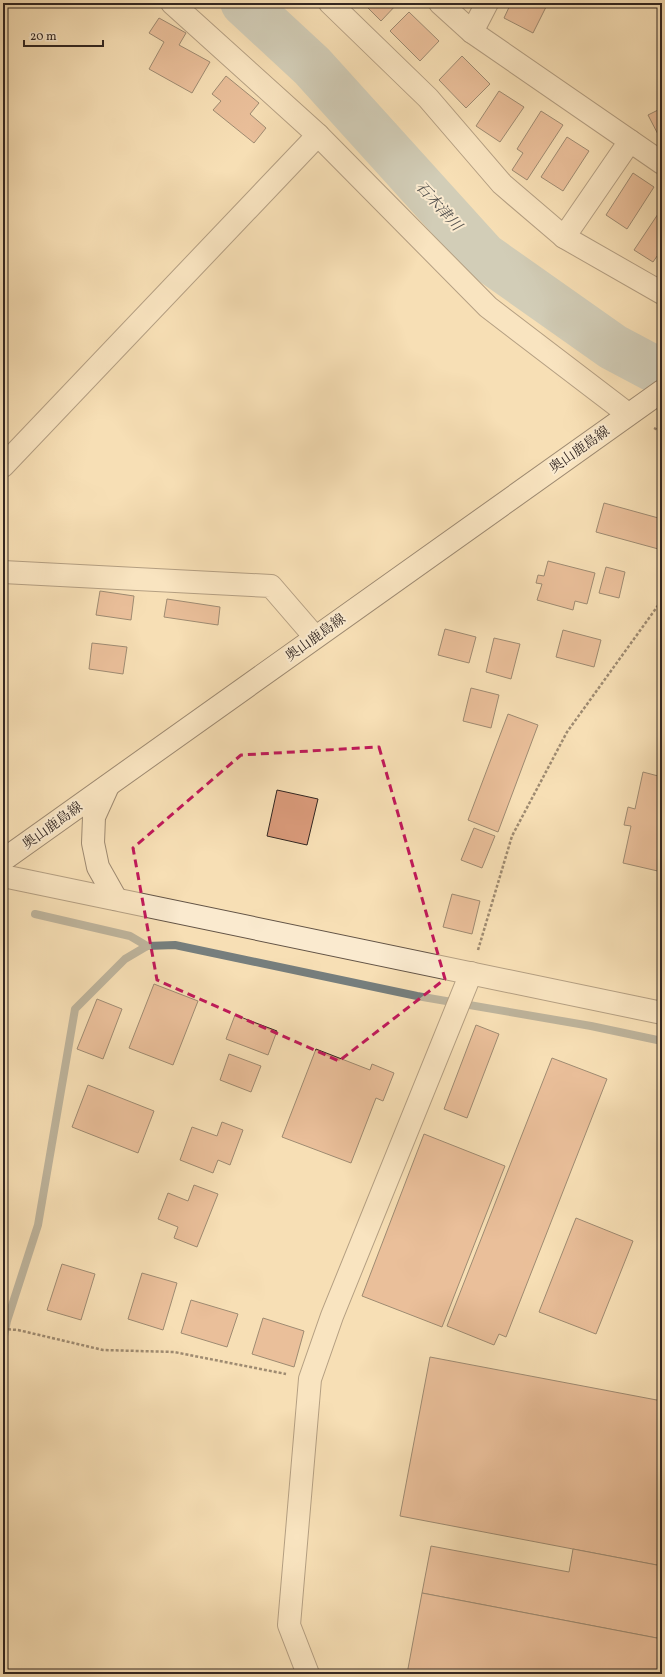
<svg xmlns="http://www.w3.org/2000/svg" width="665" height="1677" font-family="Vollkorn,'Noto Serif JP',serif">
	<rect width="100%" height="100%" fill="#f7dfb5"/>
	<filter id="stains"><feTurbulence type="fractalNoise" baseFrequency=".005" numOctaves="4"/><feColorMatrix values="0 0 0 0 .2 0 0 0 0 .09 0 0 0 0 .02 0 0 0 .5 -.17"/></filter>
	<radialGradient id="worn" r=".72"><stop offset=".6" stop-color="#630" stop-opacity="0"/><stop offset="1" stop-color="#630" stop-opacity=".3"/></radialGradient>
	<g fill="none" stroke-linecap="round" stroke-linejoin="round">
		<g stroke="#767e7d" stroke-width="8">
			<path d="M35,914L130,936L147,946"/>
			<path d="M3,1341L7,1321L38,1225L75,1009L125,959L147,946L175,945L417,996L591,1026L662,1041"/>
		</g>
		<path stroke="#a4b9ba" stroke-width="47" d="M244,3L312,66L484,256L613,347L662,373"/>
	</g>
	<g fill="#d99a7a" stroke="#322621">
		<path d="M363,3H398L381,21Z"/>
		<path d="M511,3H548L533,33L504,18Z"/>
		<path d="M409,12L439,41L420,61L390,31Z"/>
		<path d="M159,18L186,33L179,45L210,62L192,93L149,69L164,42L149,33Z"/>
		<path d="M462,56L490,84L466,108L439,80Z"/>
		<path d="M226,76L259,103L250,114L266,128L254,143L213,110L221,101L212,94Z"/>
		<path d="M499,91L524,107L500,142L476,126Z"/>
		<path d="M662,108V142L648,115Z"/>
		<path d="M541,111L563,125L527,180L512,170L523,153L517,149Z"/>
		<path d="M567,137L589,151L563,191L541,177Z"/>
		<path d="M633,173L654,187L627,229L606,215Z"/>
		<path d="M662,208V249L653,262L634,250Z"/>
		<path d="M604,503L662,519V550L596,532Z"/>
		<path d="M548,561L595,573L587,604L575,601L573,610L537,600L542,584L536,583L538,575L544,576Z"/>
		<path d="M606,567L625,572L619,598L599,593Z"/>
		<path d="M100,591L134,596L131,620L96,615Z"/>
		<path d="M167,599L220,607L218,625L164,617Z"/>
		<path d="M445,629L476,637L469,663L438,655Z"/>
		<path d="M563,630L601,640L594,667L556,657Z"/>
		<path d="M494,638L520,644L511,679L486,672Z"/>
		<path d="M92,643L127,647L123,674L89,669Z"/>
		<path d="M471,688L499,695L491,728L463,721Z"/>
		<path d="M508,714L538,725L498,832L468,820Z"/>
		<path d="M643,772L662,777V872L623,863L631,826L624,825L628,807L635,809Z"/>
		<path d="M277,790L318,799L307,845L267,836Z"/>
		<path d="M474,828L495,836L482,868L461,860Z"/>
		<path d="M452,894L480,901L472,934L443,927Z"/>
		<path d="M154,984L198,1001L173,1065L129,1048Z"/>
		<path d="M97,999L122,1009L103,1059L77,1049Z"/>
		<path d="M235,1015L277,1031L268,1055L226,1039Z"/>
		<path d="M476,1025L499,1034L467,1118L444,1109Z"/>
		<path d="M316,1049L370,1070L372,1064L394,1073L383,1101L376,1098L351,1163L282,1137Z"/>
		<path d="M229,1054L261,1066L251,1092L220,1080Z"/>
		<path d="M552,1058L607,1079L506,1337L499,1334L494,1345L447,1326Z"/>
		<path d="M88,1085L154,1111L138,1153L72,1127Z"/>
		<path d="M222,1122L243,1130L230,1165L218,1160L213,1173L180,1160L192,1127L217,1136Z"/>
		<path d="M424,1134L505,1166L442,1327L362,1296Z"/>
		<path d="M194,1185L218,1194L197,1247L174,1238L178,1227L158,1219L168,1193L188,1201Z"/>
		<path d="M576,1218L633,1241L596,1334L539,1312Z"/>
		<path d="M62,1264L95,1274L81,1320L47,1310Z"/>
		<path d="M142,1273L177,1283L163,1330L128,1319Z"/>
		<path d="M191,1300L238,1314L227,1347L181,1333Z"/>
		<path d="M263,1318L304,1331L294,1367L252,1354Z"/>
		<path d="M430,1357L662,1401V1566L400,1516Z"/>
		<path d="M431,1546L569,1572L573,1549L662,1566V1639L422,1593Z"/>
		<path d="M422,1593L662,1639V1674H407Z"/>
	</g>
	<g fill="none" stroke-linecap="round" stroke-linejoin="round">
		<defs>
			<g id="minor">
				<path d="M172,3L318,135L488,307L628,414"/>
				<path d="M330,3L428,98L502,184L564,237L662,293"/>
				<path d="M440,3L472,32L662,163"/>
				<path d="M472,32L487,3"/>
				<path d="M564,237L630,141"/>
				<path d="M3,466L318,135"/>
				<path d="M3,572L271,586L315,637"/>
				<path d="M308,1674L289,1625L310,1379L332,1316L471,973"/>
			</g>
			<path id="tertiary" d="M3,876L662,1013"/>
			<g id="secondary">
				<path d="M108,786L94,817L93,843L98,867L116,899"/>
				<path d="M3,860L662,391"/>
			</g>
		</defs>
		<use href="#minor" stroke="#635446" stroke-width="24"/>
		<use href="#tertiary" stroke="#635446" stroke-width="24"/>
		<use href="#secondary" stroke="#322621" stroke-width="24"/>
		<g stroke="#322621" stroke-width="2.5" stroke-dasharray="3 2" stroke-linecap="butt">
			<path d="M654,428L662,432"/>
			<path d="M478,950L512,836L567,732L662,600"/>
			<path d="M3,1329L18,1330L103,1350L174,1352L286,1374"/>
		</g>
		<use href="#minor" stroke="#faeacf" stroke-width="22"/>
		<use href="#tertiary" stroke="#faeacf" stroke-width="22"/>
		<use href="#secondary" stroke="#faeacf" stroke-width="22"/>
	</g>
	<path d="M0 0H665V1677H0ZM379,747L445,979L339,1061L157,980L133,848L241,755Z" fill="#f7dfb5" fill-opacity=".55" fill-rule="evenodd"/>
	<path fill="none" stroke="#c2185b" stroke-width="3" stroke-dasharray="8 5" stroke-linejoin="round" d="M379,747L445,979L339,1061L157,980L133,848L241,755Z"/>
	<g text-anchor="middle" stroke-width="4" stroke-linejoin="round" paint-order="stroke">
		<g font-size="14" fill="#322621" stroke="#faeacf">
			<text transform="translate(579 449) rotate(-35)" y="5">奥山鹿島線</text>
			<text transform="translate(315 637) rotate(-36)" y="5">奥山鹿島線</text>
			<text transform="translate(52 825) rotate(-36)" y="5">奥山鹿島線</text>
		</g>
		<g font-size="15" font-style="italic" fill="#54524f" stroke="#faeacf">
			<text transform="translate(439 206) rotate(48)" y="5">石木津川</text>
		</g>
	</g>
	<rect width="665" height="1677" fill="none" stroke="#f7dfb5" stroke-width="16"/>
	<rect x="4" y="4" width="657" height="1669" fill="none" stroke="#322621" stroke-width="2"/>
	<rect x="8" y="8" width="649" height="1661" fill="none" stroke="#322621"/>
	<path d="M24 40v6h79v-6" fill="none" stroke="#322621" stroke-width="2"/>
	<text x="30" y="40" font-size="12" fill="#322621" stroke="#faeacf" stroke-width="3" paint-order="stroke">20 m</text>
	<rect width="100%" height="100%" filter="url(#stains)"/>
	<rect width="100%" height="100%" fill="url(#worn)"/>
</svg>
